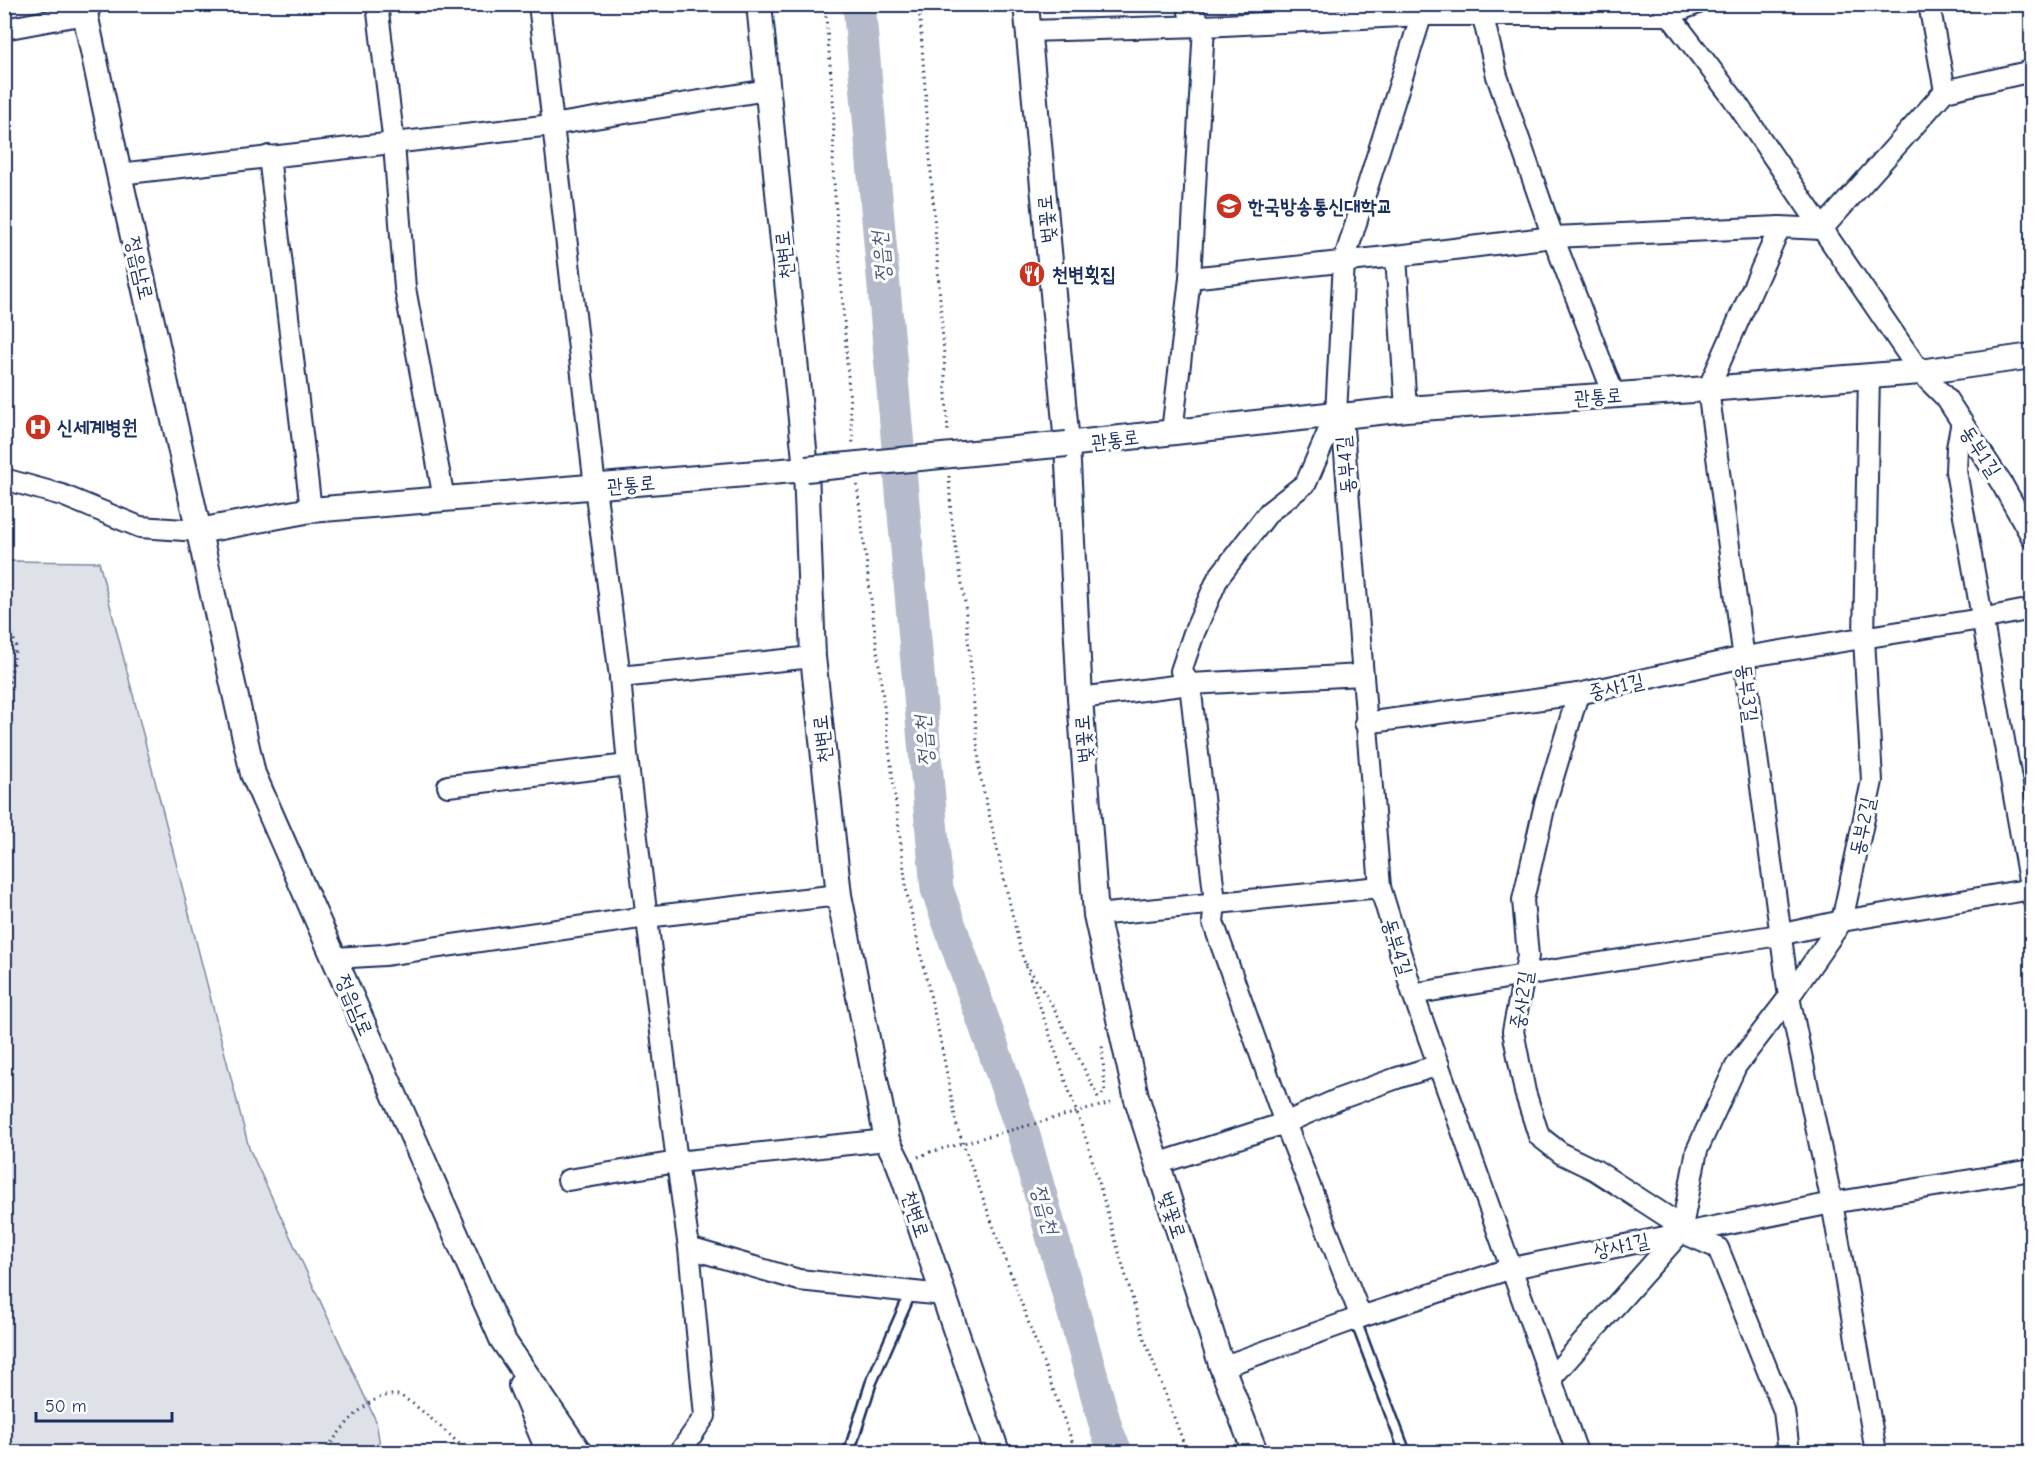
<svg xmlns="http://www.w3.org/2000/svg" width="2036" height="1457" font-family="'Comic Neue','Poor Story',sans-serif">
	<rect width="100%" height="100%" fill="#fff"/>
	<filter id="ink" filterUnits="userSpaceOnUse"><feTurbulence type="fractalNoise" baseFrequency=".0167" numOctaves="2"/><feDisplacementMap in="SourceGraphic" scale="12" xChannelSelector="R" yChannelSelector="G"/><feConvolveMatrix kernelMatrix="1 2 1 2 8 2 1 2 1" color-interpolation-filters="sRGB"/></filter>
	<g filter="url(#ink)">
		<path fill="#dee1e7" stroke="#7c88a2" stroke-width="1.5" d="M5,561L99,562L249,1148L376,1421L381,1452H5Z"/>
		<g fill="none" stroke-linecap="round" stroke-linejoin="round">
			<path stroke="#b5bbca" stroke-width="33" d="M859,4L937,889L1024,1136L1107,1431L1116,1452"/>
			<defs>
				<g id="service">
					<path d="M1355,1319L1405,1452"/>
					<path d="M849,1452L871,1383L911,1292"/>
				</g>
				<g id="minor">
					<path d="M377,4L394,144L405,288L444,499"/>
					<path d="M539,4L595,487L620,677L628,765L677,1162L689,1248L705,1416L680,1452"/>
					<path d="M1480,4L1497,76L1553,237L1614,395"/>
					<path d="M1661,4L1733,98L1920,372L1946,398L2002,484L2032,537"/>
					<path d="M4,29L85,14L93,4"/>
					<path d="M1028,31L1204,26L1422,15H1667L1696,4"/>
					<path d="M1945,91L2032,71"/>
					<path d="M269,156L311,510"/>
					<path d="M119,174L552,125L767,90"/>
					<path d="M1396,256L1406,409"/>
					<path d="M1190,278L1396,256L1553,237L1780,227"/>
					<path d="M1342,416L1380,887L1413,994L1577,1452"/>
					<path d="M1962,421L1957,448L1956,471L2032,897"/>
					<path d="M1172,432L1190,278L1204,26L1189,12L1190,4"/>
					<path d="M4,479L62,495L140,527L199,531"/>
					<path d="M620,677L813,657"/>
					<path d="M1578,694L1545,804L1523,900L1528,956L1513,1031L1525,1092L1539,1136L1562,1154L1595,1170L1669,1218L1681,1232L1718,1248L1784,1411L1789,1452"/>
					<path d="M1080,698L1190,684L1181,671L1194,633L1218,578L1269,512L1306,483L1336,414L1344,261L1425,4"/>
					<path d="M1365,723L1578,694L1744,657L1981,619L2032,609"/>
					<path d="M448,786L628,765"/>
					<path d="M1096,915L1380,887"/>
					<path d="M335,958L384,955L646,917L839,895"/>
					<path d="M1413,994L1524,975L1779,935L1842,921L2032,889"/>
					<path d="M1157,1164L1285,1123L1339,1099L1397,1078L1439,1065"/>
					<path d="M568,1180L677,1162L887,1140"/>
					<path d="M1681,1232L1697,1150L1736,1066L1789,997L1842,921L1872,781L1864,638L1869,375"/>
					<path d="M689,1248L799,1280L943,1295"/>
					<path d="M1361,1317L1285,1123L1213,922L1215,902L1190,684L1362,675"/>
					<path d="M1222,1367L1361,1317L1512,1268L1832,1203L2032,1170"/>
					<path d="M1552,1377L1681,1232"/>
					<path d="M1876,1452L1832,1203L1789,997L1708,389L1780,227L1822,229L1945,91L1929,4"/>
				</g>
				<g id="tertiary">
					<path d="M83,4L119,174L253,774L502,1339L579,1452"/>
					<path d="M759,4L806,469L813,657L839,895L887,1140L899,1164L997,1452"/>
					<path d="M1026,4L1067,444L1080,698L1096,915L1136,1096L1222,1367L1255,1452"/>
					<path d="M1067,444L1336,414L1342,416L1406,409L1708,389L1920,372L2032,356"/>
					<path d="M199,531L311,510L806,469"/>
					<path d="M521,1385L549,1452"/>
				</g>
			</defs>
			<use href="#service" stroke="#1b2f5e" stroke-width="14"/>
			<use href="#minor" stroke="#1b2f5e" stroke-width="24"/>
			<use href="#tertiary" stroke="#1b2f5e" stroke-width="28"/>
			<g stroke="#1b2f5e" stroke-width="3" stroke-dasharray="1.5 4.5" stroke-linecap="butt">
				<path d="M825,4L834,112L833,168L853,445"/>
				<path d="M919,4L944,355L948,434"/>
				<path d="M949,476L951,516L965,603L980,775L1021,952L1087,1142L1143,1335L1187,1452"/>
				<path d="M857,485L907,894L940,1038L957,1127L1076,1452"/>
				<path d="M4,605L16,647L4,712"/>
				<path d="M1026,964L1054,1008L1098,1097L1105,1092L1102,1043"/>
				<path d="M918,1157L930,1152"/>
				<path d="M324,1452C340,1432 367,1392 397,1395C410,1397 456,1441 468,1452"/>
			</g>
			<use href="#service" stroke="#fff" stroke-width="9"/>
			<use href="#minor" stroke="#fff" stroke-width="20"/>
			<use href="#tertiary" stroke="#fff" stroke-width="24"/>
			<defs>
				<path id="tertiary-bridge" d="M806,469L1067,444"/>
			</defs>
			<use href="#tertiary-bridge" stroke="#1b2f5e" stroke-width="28" stroke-linecap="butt"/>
			<path stroke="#1b2f5e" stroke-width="3" stroke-dasharray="1.5 4.5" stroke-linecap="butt" d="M930,1152L1115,1102"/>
			<use href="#tertiary-bridge" stroke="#fff" stroke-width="24"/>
		</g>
	</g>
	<defs>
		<symbol id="university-disc" viewBox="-11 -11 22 22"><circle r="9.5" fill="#c8321e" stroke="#fff"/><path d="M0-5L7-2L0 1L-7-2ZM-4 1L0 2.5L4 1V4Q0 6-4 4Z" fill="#fff"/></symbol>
		<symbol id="restaurant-disc" viewBox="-11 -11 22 22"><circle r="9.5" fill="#c8321e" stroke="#fff"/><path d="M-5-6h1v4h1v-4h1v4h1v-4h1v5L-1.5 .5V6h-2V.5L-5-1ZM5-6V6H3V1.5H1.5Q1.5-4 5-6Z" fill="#fff"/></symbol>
		<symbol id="hospital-disc" viewBox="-11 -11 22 22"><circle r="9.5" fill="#c8321e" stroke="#fff"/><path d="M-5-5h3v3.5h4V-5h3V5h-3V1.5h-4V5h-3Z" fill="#fff"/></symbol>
	</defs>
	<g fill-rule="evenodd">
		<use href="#university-disc" x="1214" y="191" width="30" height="30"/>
		<use href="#restaurant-disc" x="1017" y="259" width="30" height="30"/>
		<use href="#hospital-disc" x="23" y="412" width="30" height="30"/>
	</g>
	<g text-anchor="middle" stroke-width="6" stroke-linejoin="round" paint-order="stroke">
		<g font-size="20" font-weight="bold" fill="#1b2f5e" stroke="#fff" text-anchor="start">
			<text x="1248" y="213">한국방송통신대학교</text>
			<text x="1052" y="281">천변횟집</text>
			<text x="57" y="434">신세계병원</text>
		</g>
		<g font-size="20" fill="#1b2f5e" stroke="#fff">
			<text transform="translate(1046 219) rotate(-95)" y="7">벚꽃로</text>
			<text transform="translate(784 255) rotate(-96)" y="7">천변로</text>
			<text transform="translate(140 268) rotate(77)" y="7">정읍남로</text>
			<text transform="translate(1598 396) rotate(-4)" y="7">관통로</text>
			<text transform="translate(1115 439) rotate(-7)" y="7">관통로</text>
			<text transform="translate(1981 451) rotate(57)" y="7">동부1길</text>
			<text transform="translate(1345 465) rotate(-95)" y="7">동부4길</text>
			<text transform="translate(631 484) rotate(-5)" y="7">관통로</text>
			<text transform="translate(1616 686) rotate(-13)" y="7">중사1길</text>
			<text transform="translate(1748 693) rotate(83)" y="7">동부3길</text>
			<text transform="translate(822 739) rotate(-96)" y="7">천변로</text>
			<text transform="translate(1083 739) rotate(-94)" y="7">벚꽃로</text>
			<text transform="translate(1862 826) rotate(-78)" y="7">동부2길</text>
			<text transform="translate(1398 947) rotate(73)" y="7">동부4길</text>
			<text transform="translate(1521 1000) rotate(-81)" y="7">중사2길</text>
			<text transform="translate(355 1005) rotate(67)" y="7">정읍남로</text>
			<text transform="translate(916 1214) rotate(72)" y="7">천변로</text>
			<text transform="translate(1173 1215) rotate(72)" y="7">벚꽃로</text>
			<text transform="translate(1621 1245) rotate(-12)" y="7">상사1길</text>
		</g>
		<g font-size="21" font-style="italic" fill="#49597e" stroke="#fff">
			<text transform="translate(881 257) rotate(-95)" y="7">정읍천</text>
			<text transform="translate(924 741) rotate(-95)" y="7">정읍천</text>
			<text transform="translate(1045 1209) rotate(74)" y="7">정읍천</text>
		</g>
	</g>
	<rect width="2036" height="1457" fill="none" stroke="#fff" stroke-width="24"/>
	<rect x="12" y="12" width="2012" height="1433" fill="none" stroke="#1b2f5e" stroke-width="2" filter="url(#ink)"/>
	<path d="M36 1412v9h136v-9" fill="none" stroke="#1b2f5e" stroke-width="3"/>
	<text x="45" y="1412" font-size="18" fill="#1b2f5e" stroke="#ffffff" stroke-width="4.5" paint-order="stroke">50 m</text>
</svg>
